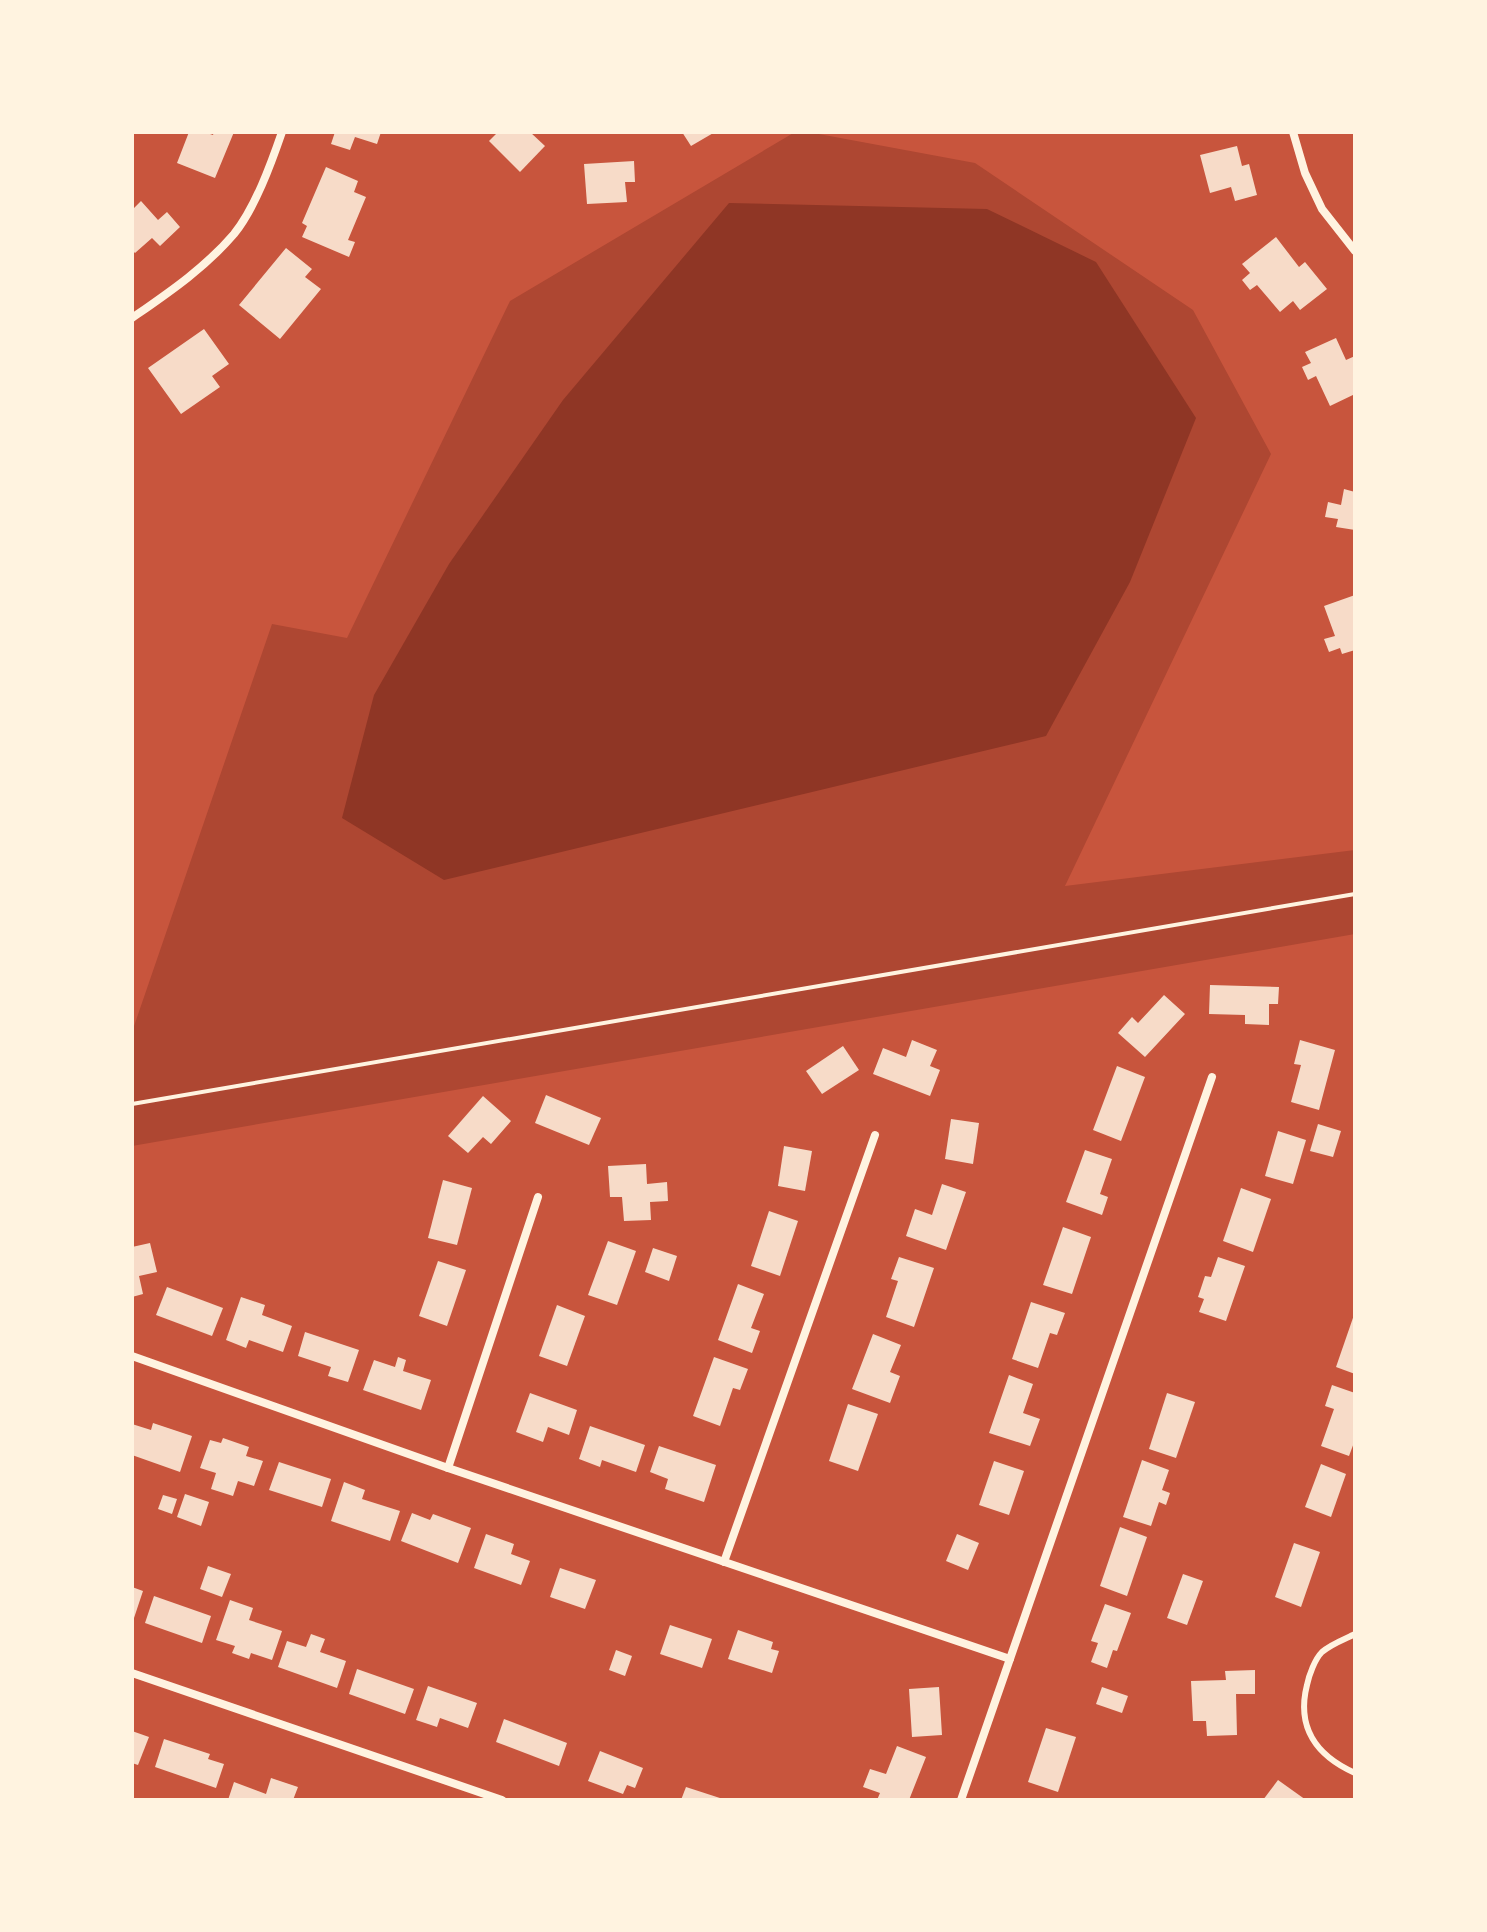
<svg xmlns="http://www.w3.org/2000/svg" width="1487" height="1932" font-family="Quicksand,sans-serif">
	<rect width="100%" height="100%" fill="#c8553d"/>
	<path fill="#ae4732" d="M795,132H808L975,163L1193,310L1271,454L1065,886L1355,850V934L132,1146V1032L272,624L347,638L510,301Z"/>
	<path fill="#8f3625" d="M729,203L987,209L1096,262L1196,418L1130,582L1046,736L444,880L342,818L374,695L449,564L563,400Z"/>
	<g fill="#f7dbc8">
		<path d="M189,132H204L213,135L214,132H234L215,178L177,163Z"/>
		<path d="M335,132H381L377,144L355,137L350,150L331,144Z"/>
		<path d="M498,132H530L545,146L520,172L489,141Z"/>
		<path d="M682,132H715L691,146Z"/>
		<path d="M1237,146L1242,166L1249,164L1257,195L1235,201L1231,187L1210,193L1200,155Z"/>
		<path d="M634,161L635,182H625L627,202L587,204L584,164Z"/>
		<path d="M326,167L358,181L354,192L366,197L348,240L355,242L349,257L302,237L307,226L302,223Z"/>
		<path d="M141,201L158,220L167,212L180,227L160,246L152,238L135,253L132,250V210Z"/>
		<path d="M1276,237L1299,267L1305,262L1327,289L1300,310L1293,301L1280,312L1257,285L1250,290L1242,280L1250,273L1242,264Z"/>
		<path d="M286,248L312,269L305,277L321,289L280,339L239,305Z"/>
		<path d="M204,329L229,364L212,376L220,387L181,414L148,368Z"/>
		<path d="M1336,338L1346,360L1355,356V394L1330,406L1316,376L1308,380L1302,367L1311,363L1305,352Z"/>
		<path d="M1344,489L1355,492V530L1336,527L1338,519L1325,517L1328,502L1341,505Z"/>
		<path d="M1355,595V650L1342,654L1340,648L1329,652L1324,639L1335,636L1324,606Z"/>
		<path d="M1210,985L1279,987L1278,1004H1269V1025L1245,1024V1015L1209,1014Z"/>
		<path d="M1164,995L1185,1014L1145,1057L1118,1033L1132,1017L1138,1023Z"/>
		<path d="M912,1040L937,1050L930,1066L940,1070L930,1096L873,1074L883,1048L906,1057Z"/>
		<path d="M1300,1040L1335,1050L1319,1110L1291,1102L1301,1065L1294,1064Z"/>
		<path d="M843,1046L859,1070L822,1094L806,1071Z"/>
		<path d="M1117,1066L1145,1077L1121,1141L1093,1130Z"/>
		<path d="M546,1095L601,1118L589,1145L535,1123Z"/>
		<path d="M483,1096L511,1121L491,1144L483,1137L468,1153L448,1136Z"/>
		<path d="M951,1119L979,1123L973,1164L945,1159Z"/>
		<path d="M1318,1124L1341,1131L1333,1157L1310,1151Z"/>
		<path d="M1278,1131L1306,1140L1293,1184L1265,1176Z"/>
		<path d="M784,1146L812,1151L805,1191L778,1186Z"/>
		<path d="M1085,1150L1112,1159L1100,1194L1108,1197L1102,1215L1066,1202Z"/>
		<path d="M646,1164L647,1184L667,1182L668,1201L650,1202L651,1220L624,1221L622,1197H610L608,1166Z"/>
		<path d="M443,1180L472,1188L457,1245L428,1238Z"/>
		<path d="M942,1184L966,1192L946,1250L906,1236L915,1209L932,1215Z"/>
		<path d="M1241,1188L1271,1199L1253,1252L1223,1241Z"/>
		<path d="M769,1211L798,1221L780,1276L751,1266Z"/>
		<path d="M1063,1227L1091,1237L1072,1294L1043,1285Z"/>
		<path d="M608,1241L636,1251L617,1305L588,1295Z"/>
		<path d="M150,1243L157,1272L139,1276L143,1294L132,1297V1247Z"/>
		<path d="M653,1248L677,1256L669,1281L645,1272Z"/>
		<path d="M899,1257L934,1268L914,1327L886,1317L898,1281L891,1279Z"/>
		<path d="M1218,1257L1245,1266L1226,1321L1199,1312L1204,1299L1198,1297L1205,1276L1211,1277Z"/>
		<path d="M438,1261L466,1270L447,1326L419,1316Z"/>
		<path d="M738,1284L764,1294L751,1328L760,1331L752,1353L718,1340Z"/>
		<path d="M167,1287L223,1308L212,1336L156,1315Z"/>
		<path d="M241,1297L265,1305L262,1315L292,1326L283,1352L249,1340L246,1348L226,1340Z"/>
		<path d="M1031,1302L1065,1313L1057,1335L1050,1333L1038,1368L1012,1359Z"/>
		<path d="M557,1305L585,1316L567,1366L539,1356Z"/>
		<path d="M1355,1312V1374L1336,1367Z"/>
		<path d="M305,1332L359,1350L348,1382L328,1376L331,1367L298,1356Z"/>
		<path d="M873,1334L901,1345L890,1372L900,1376L890,1403L852,1389Z"/>
		<path d="M398,1357L406,1360L403,1371L431,1380L421,1410L363,1390L374,1360L395,1367Z"/>
		<path d="M714,1357L748,1369L740,1390L733,1388L720,1426L693,1416Z"/>
		<path d="M1009,1375L1033,1384L1023,1413L1040,1419L1030,1446L989,1433Z"/>
		<path d="M1332,1385L1355,1393V1440L1349,1456L1321,1446L1334,1409L1325,1406Z"/>
		<path d="M530,1393L577,1410L569,1435L548,1427L543,1442L516,1432Z"/>
		<path d="M1167,1393L1195,1402L1176,1458L1149,1449Z"/>
		<path d="M848,1404L878,1414L858,1471L829,1461Z"/>
		<path d="M153,1423L192,1436L180,1472L132,1455V1424L151,1430Z"/>
		<path d="M590,1426L645,1445L636,1472L602,1460L600,1467L579,1459Z"/>
		<path d="M223,1438L249,1447L246,1456L263,1461L254,1486L238,1481L233,1496L211,1489L216,1473L200,1468L210,1440L221,1443Z"/>
		<path d="M659,1446L716,1465L704,1502L665,1489L668,1479L650,1472Z"/>
		<path d="M1142,1460L1169,1470L1162,1490L1170,1493L1166,1505L1159,1502L1151,1526L1123,1517Z"/>
		<path d="M994,1461L1024,1471L1009,1515L979,1505Z"/>
		<path d="M279,1462L331,1479L322,1507L269,1490Z"/>
		<path d="M1321,1464L1346,1474L1331,1517L1305,1507Z"/>
		<path d="M344,1482L365,1490L362,1499L400,1511L390,1541L331,1521Z"/>
		<path d="M185,1494L209,1502L201,1526L177,1517Z"/>
		<path d="M163,1495L177,1499L172,1514L158,1509Z"/>
		<path d="M412,1513L430,1520L433,1514L471,1528L458,1563L401,1541Z"/>
		<path d="M1120,1527L1147,1537L1127,1596L1100,1586Z"/>
		<path d="M486,1534L514,1544L511,1554L530,1561L521,1585L474,1568Z"/>
		<path d="M957,1534L979,1543L968,1570L946,1561Z"/>
		<path d="M1294,1543L1320,1552L1301,1607L1275,1597Z"/>
		<path d="M208,1566L231,1574L222,1597L200,1589Z"/>
		<path d="M560,1568L596,1580L585,1609L550,1597Z"/>
		<path d="M1183,1574L1203,1581L1187,1625L1167,1618Z"/>
		<path d="M132,1587L143,1591L133,1621H132Z"/>
		<path d="M154,1596L211,1616L202,1643L145,1623Z"/>
		<path d="M230,1600L253,1608L249,1620L282,1631L272,1660L251,1653L249,1659L232,1653L235,1646L216,1640Z"/>
		<path d="M1105,1604L1131,1613L1117,1651L1113,1650L1107,1668L1091,1662L1098,1643L1091,1641Z"/>
		<path d="M670,1625L712,1639L702,1668L660,1654Z"/>
		<path d="M738,1630L773,1642L771,1649L779,1651L772,1673L728,1659Z"/>
		<path d="M311,1634L325,1639L320,1652L346,1661L337,1688L278,1667L287,1641L306,1647Z"/>
		<path d="M616,1650L632,1656L625,1676L609,1670Z"/>
		<path d="M357,1669L414,1689L405,1714L349,1694Z"/>
		<path d="M1255,1670V1694H1236L1237,1735L1207,1736L1206,1721H1193L1191,1681L1226,1680L1225,1671Z"/>
		<path d="M428,1686L477,1703L468,1728L440,1718L437,1727L416,1720Z"/>
		<path d="M939,1687L942,1735L912,1737L909,1689Z"/>
		<path d="M1102,1687L1128,1696L1122,1713L1096,1704Z"/>
		<path d="M504,1719L567,1743L559,1766L496,1742Z"/>
		<path d="M1046,1728L1076,1737L1058,1792L1028,1782Z"/>
		<path d="M132,1731L149,1737L138,1765L132,1763Z"/>
		<path d="M164,1739L210,1754L208,1759L224,1764L216,1788L155,1767Z"/>
		<path d="M897,1746L926,1757L909,1800H877L880,1793L863,1787L870,1769L886,1774Z"/>
		<path d="M600,1751L643,1768L635,1788L627,1785L623,1794L588,1781Z"/>
		<path d="M271,1778L298,1787L293,1800H228L234,1782L266,1794Z"/>
		<path d="M1278,1780L1306,1800H1263Z"/>
		<path d="M686,1787L723,1799V1800H681Z"/>
	</g>
	<g fill="none" stroke-linecap="round" stroke-linejoin="round">
		<path stroke="#fff3e0" stroke-width="4" d="M132,1104L1355,894"/>
		<path stroke="#fff3e0" stroke-width="6" d="M1355,1634C1345,1639 1331,1644 1322,1652C1315,1659 1309,1675 1307,1685C1296,1728 1317,1756 1355,1773"/>
		<g stroke="#fff3e0" stroke-width="8">
			<path d="M1293,132L1305,173L1322,209L1355,251"/>
			<path d="M132,318C168,293 205,268 234,234C255,208 271,164 282,132"/>
			<path d="M132,1356L448,1468L1010,1659"/>
			<path d="M448,1468L538,1197"/>
			<path d="M724,1562L875,1135"/>
			<path d="M132,1673L502,1800"/>
			<path d="M961,1800L1212,1077"/>
		</g>
	</g>
	<rect width="1487" height="1932" fill="none" stroke="#fff3e0" stroke-width="268"/>
</svg>
